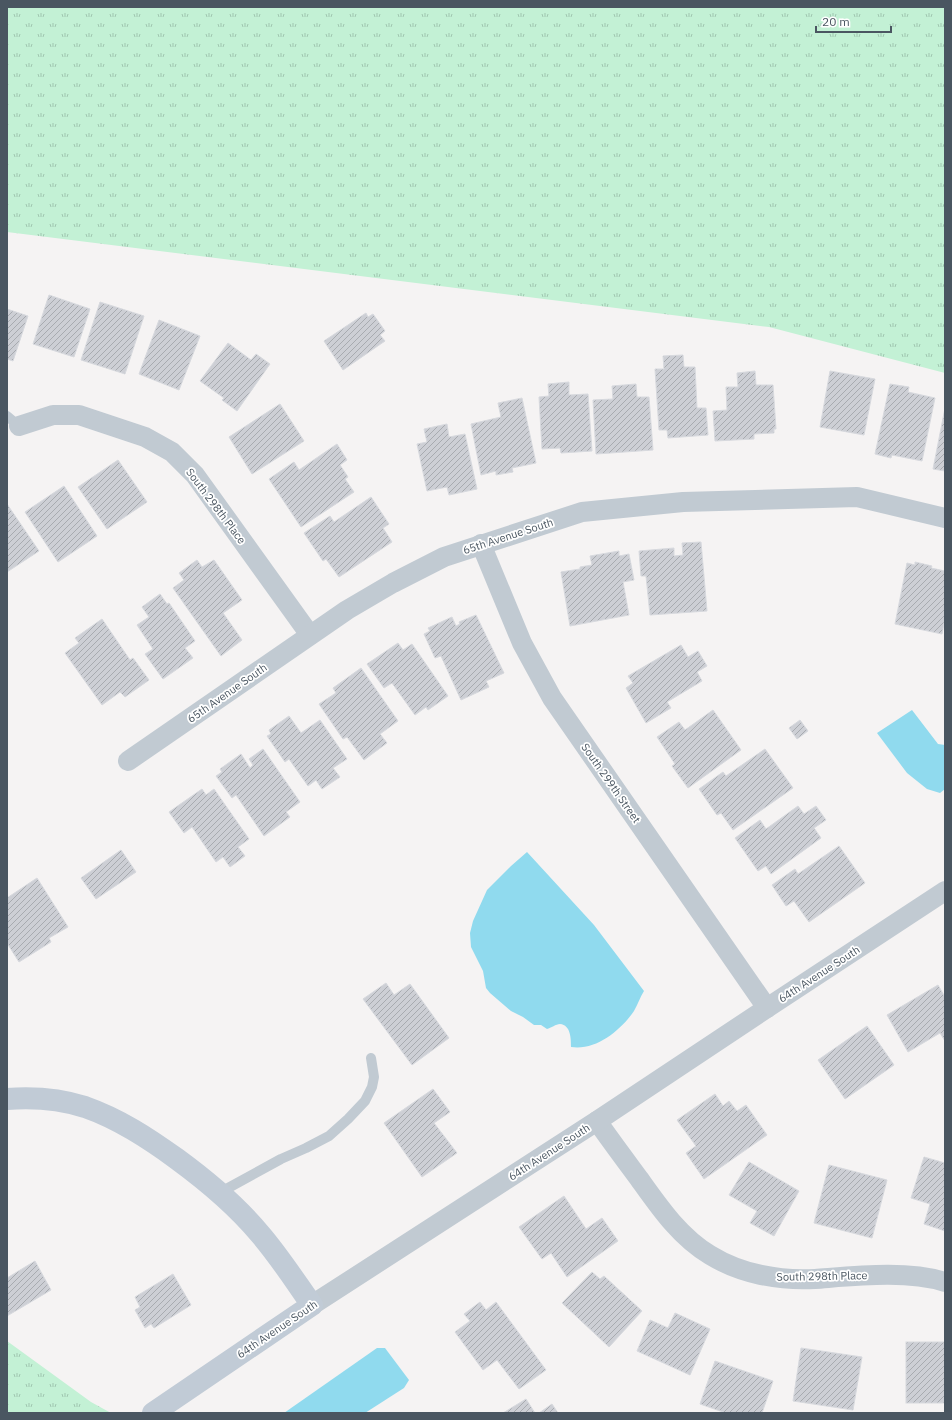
<svg xmlns="http://www.w3.org/2000/svg" width="952" height="1420" font-family="'IBM Plex Sans',sans-serif">
	<defs>
		<pattern id="grass-tufts" width="24" height="20" patternUnits="userSpaceOnUse"><rect width="24" height="20" fill="#c3f1d5"/><path d="M3 7l-1-3M5 7V3M7 7l1-3M15 17l-1-3M17 17v-4M19 17l1-3" fill="none" stroke="#a0c6b0"/></pattern>
		<pattern id="building-hatch" width="6" height="6" patternUnits="userSpaceOnUse"><rect width="6" height="6" fill="#cdcfd5"/><path d="M-1 1l2-2M0 6l6-6M5 7l2-2" fill="none" stroke="#a8abb0"/></pattern>
	</defs>
	<rect width="100%" height="100%" fill="#f5f3f3"/>
	<g fill="url(#grass-tufts)">
		<path d="M7,7H945V373L769,327L7,232Z"/>
		<path d="M7,1341L91,1402L111,1413H7Z"/>
	</g>
	<g fill="#90daee">
		<path d="M912,710L938,744L945,745V789L940,793L927,789L907,773L877,733Z"/>
		<path d="M527,852L594,925L644,991C640,997 638,1004 634,1011C621,1030 596,1051 571,1047C571,1039 571,1025 560,1024C556,1024 551,1028 547,1029L541,1025H534L523,1017L511,1011L490,993L486,988L483,971L471,947L470,933L473,921L487,890L511,866Z"/>
		<path d="M377,1348H385L409,1380L404,1388L365,1413H284Z"/>
	</g>
	<g fill="url(#building-hatch)" stroke="#d7d9de">
		<path d="M49,295L90,309L74,357L33,344Z"/>
		<path d="M100,302L144,316L125,374L81,360Z"/>
		<path d="M7,309L28,316L13,361L7,359Z"/>
		<path d="M366,313L368,317L373,314L385,331L380,335L385,341L343,370L324,341Z"/>
		<path d="M159,320L200,336L179,390L139,374Z"/>
		<path d="M228,343L251,360L256,354L270,364L237,411L222,400L224,398L200,381Z"/>
		<path d="M683,355L684,367H695L697,408H706L708,435L668,438L667,430H659L655,369H664L663,356Z"/>
		<path d="M755,371L756,385H773L776,429H774V433L754,434V439L715,441L713,411L727,410L726,387H738L737,373Z"/>
		<path d="M830,371L875,379L864,435L820,427Z"/>
		<path d="M569,382V395L588,394L592,451L561,453L560,448L542,449L539,397L549,396L548,384Z"/>
		<path d="M636,384L637,397H649L653,450L596,454L593,400L613,399L612,386Z"/>
		<path d="M890,384L909,387L908,392L935,398L922,461L892,455L891,458L875,454Z"/>
		<path d="M522,398L536,463L512,468L513,472L496,475V471L481,475L471,424L501,417L498,403Z"/>
		<path d="M280,404L304,441L252,474L229,437Z"/>
		<path d="M945,408V471L933,469Z"/>
		<path d="M447,424L449,437L465,434L477,489L449,495L447,487L427,491L417,444L427,442L424,429Z"/>
		<path d="M337,444L347,460L340,465L348,477L345,479L354,492L301,527L269,479L294,462L299,470Z"/>
		<path d="M118,460L147,502L107,529L78,487Z"/>
		<path d="M64,486L97,536L58,562L25,512Z"/>
		<path d="M371,497L389,524L383,528L392,542L339,577L326,559L323,561L304,533L330,516L334,522Z"/>
		<path d="M7,504L39,551L7,572Z"/>
		<path d="M701,542L707,611L650,615L646,576H641L639,551L674,548V556L683,555L682,543Z"/>
		<path d="M619,551V556L629,554L634,580L623,582L629,615L570,626L561,572L580,569V567L592,565L590,556Z"/>
		<path d="M197,560L202,567L214,560L242,600L223,613L242,640L221,656L173,588L184,580L179,573Z"/>
		<path d="M915,562L932,566L931,568L945,571V618L942,634L895,624L907,563L915,565Z"/>
		<path d="M160,594L167,604L169,603L195,641L185,648L193,658L163,679L145,654L153,649L137,625L149,617L142,607Z"/>
		<path d="M476,615L504,673L486,681L489,687L461,700L441,656L435,658L424,634L430,631L428,628L452,617L456,626L460,624L459,622Z"/>
		<path d="M102,619L130,660L133,658L149,680L125,697L120,692L102,705L65,653L79,643L75,638Z"/>
		<path d="M398,643L403,650L412,644L448,696L428,710L426,707L415,715L392,683L384,688L367,664Z"/>
		<path d="M681,645L688,657L698,651L707,666L697,672L702,681L667,702L671,708L646,723L626,688L633,683L628,676Z"/>
		<path d="M361,668L398,721L380,734L387,743L364,760L347,737L343,739L319,704L336,693L333,688Z"/>
		<path d="M713,710L741,750L688,788L672,766L675,764L657,737L679,722L685,730Z"/>
		<path d="M289,716L301,733L320,720L347,759L333,768L340,777L322,789L316,780L308,786L289,759L285,762L267,736L271,734L269,730Z"/>
		<path d="M800,720L808,731L797,739L789,728Z"/>
		<path d="M263,749L300,802L286,812L290,817L264,836L236,795L232,798L216,776L222,772L220,769L241,754L250,768L253,765L249,759Z"/>
		<path d="M765,749L793,788L733,830L721,813L717,815L699,789L723,772L726,776Z"/>
		<path d="M202,789L206,795L214,789L249,839L238,847L245,856L230,867L223,857L216,862L192,827L184,833L169,812Z"/>
		<path d="M798,806L804,814L816,806L826,820L814,828L821,838L771,874L766,866L758,871L735,838L760,820L766,829Z"/>
		<path d="M839,846L865,883L809,922L794,901L786,906L772,885L795,869L798,874Z"/>
		<path d="M121,850L136,872L96,899L81,878Z"/>
		<path d="M37,878L68,927L49,938L51,942L19,962L7,943V898Z"/>
		<path d="M386,983L394,995L410,984L449,1038L412,1065L363,999Z"/>
		<path d="M938,985L945,997V1041L940,1033L908,1052L887,1015Z"/>
		<path d="M867,1026L894,1065L845,1099L818,1060Z"/>
		<path d="M433,1089L450,1112L434,1123L457,1153L422,1177L384,1123Z"/>
		<path d="M715,1094L723,1106L729,1101L737,1111L746,1105L767,1135L704,1179L686,1153L696,1146L677,1120Z"/>
		<path d="M924,1157L945,1163V1231L924,1224L930,1204L911,1198Z"/>
		<path d="M749,1162L799,1191L774,1236L750,1223L757,1211L729,1195Z"/>
		<path d="M829,1165L887,1180L872,1238L814,1223Z"/>
		<path d="M564,1196L586,1229L602,1218L618,1241L567,1277L551,1253L542,1259L519,1227Z"/>
		<path d="M35,1261L51,1290L7,1316V1278Z"/>
		<path d="M592,1272L600,1279L604,1276L642,1311L609,1347L562,1303Z"/>
		<path d="M173,1274L191,1305L154,1328L151,1324L145,1328L135,1310L140,1307L135,1297Z"/>
		<path d="M480,1302L486,1310L496,1302L546,1370L519,1389L497,1360L483,1370L455,1332L470,1321L464,1314Z"/>
		<path d="M675,1313L710,1329L690,1375L637,1351L650,1320L668,1328Z"/>
		<rect x="906" y="1342" width="39" height="61"/>
		<path d="M801,1348L862,1357L853,1410L793,1401Z"/>
		<path d="M715,1361L773,1381L762,1413H726L700,1404Z"/>
		<path d="M526,1399L535,1413H503Z"/>
		<path d="M552,1404L558,1413H539Z"/>
	</g>
	<g fill="none" stroke-linecap="round" stroke-linejoin="round">
		<g stroke="#c1cad2" stroke-width="10">
			<path d="M7,416L19,426"/>
			<path d="M219,1193L281,1159L306,1148L329,1136L348,1119L365,1101L372,1087L374,1077L371,1058"/>
		</g>
		<g stroke="#c1cad2" stroke-width="20">
			<path d="M19,426L53,415H79L145,437L172,452L195,475L310,635"/>
			<path d="M481,544L522,643L552,698L767,1008"/>
			<path d="M128,761L347,610L393,583L444,557L582,512L683,502L857,497L945,518"/>
			<path d="M597,1121C611,1141 626,1161 640,1180C660,1208 680,1237 710,1255C741,1274 779,1281 815,1279C855,1276 907,1270 945,1282"/>
			<path d="M312,1305L597,1121L767,1008L945,891"/>
		</g>
		<path stroke="#c1cbd6" stroke-width="22" d="M7,1099C33,1097 60,1099 85,1107C119,1119 148,1138 177,1159C207,1181 236,1205 260,1234C279,1256 295,1281 312,1305L153,1413"/>
	</g>
	<g text-anchor="middle" stroke-width="3.5" stroke-linejoin="round" paint-order="stroke">
		<g font-size="11" fill="#4a5661" stroke="#fff">
			<text transform="translate(216 506) rotate(53)" y="4">South 298th Place</text>
			<text transform="translate(508 536) rotate(-18)" y="4">65th Avenue South</text>
			<text transform="translate(227 693) rotate(-35)" y="4">65th Avenue South</text>
			<text transform="translate(611 783) rotate(55)" y="4">South 299th Street</text>
			<text transform="translate(819 974) rotate(-33)" y="4">64th Avenue South</text>
			<text transform="translate(549 1152) rotate(-33)" y="4">64th Avenue South</text>
			<text transform="translate(822 1276) rotate(-1)" y="4">South 298th Place</text>
			<text transform="translate(277 1329) rotate(-34)" y="4">64th Avenue South</text>
		</g>
	</g>
	<rect width="952" height="1420" fill="none" stroke="#4a5661" stroke-width="16"/>
	<path d="M816 26v6h75v-6" fill="none" stroke="#4a5661" stroke-width="2"/>
	<text x="822" y="26" font-size="12" fill="#4a5661" stroke="#ffffff" stroke-width="3" paint-order="stroke">20 m</text>
</svg>
